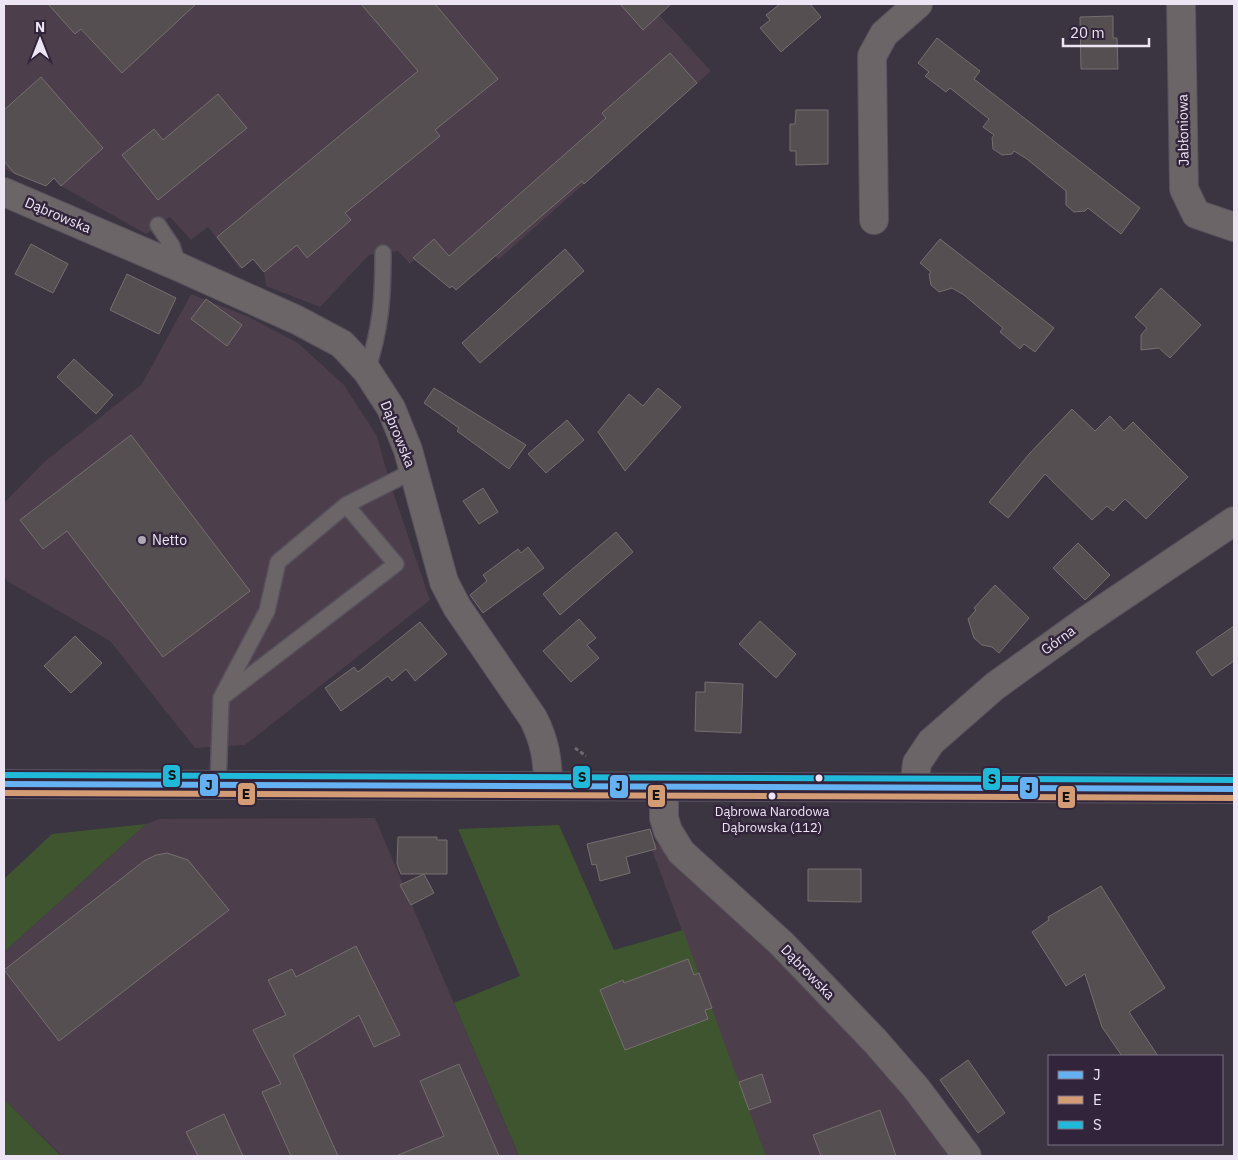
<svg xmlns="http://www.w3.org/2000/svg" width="1238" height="1160" font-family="'IBM Plex Sans',sans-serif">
	<rect width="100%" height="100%" fill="#3b3441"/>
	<g fill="#4c3e4a">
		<path d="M4,4H649L711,71L498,260L495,256L450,288L417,258L410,264L398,251L369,255L320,307L266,286L264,271L253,259L240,269L208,227L191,240L170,217L146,234L61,186L55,178L46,186L4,169Z"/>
		<path d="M191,294L249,317L298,343L344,385L377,436L390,483L430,600L245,745L195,748L110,641L7,581L4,576V503L43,463L142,384Z"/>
		<path d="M375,818L519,1156H62L4,1099V952L146,824L159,819Z"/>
		<path d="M646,834L775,950L870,1045L952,1156H766Z"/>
	</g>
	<g fill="#3f5530">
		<path d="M146,824L4,952V879L52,834Z"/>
		<path d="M559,825L614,950L683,930L766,1156H519L454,1003L520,976L458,829Z"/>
		<path d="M4,1099L60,1155L4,1156Z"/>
	</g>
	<g fill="#564f52" stroke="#766f6f">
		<path d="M48,4H196L122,73L81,29L75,34Z"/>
		<path d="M361,4H435L498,79L435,130L440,136L345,213L351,220L307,258L297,245L264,272L253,259L242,268L217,237L418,71Z"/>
		<path d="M620,4H671L643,30Z"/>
		<path d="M780,4H810L821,17L781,52L760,28L770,20L766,15Z"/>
		<path d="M1113,16V38H1117L1118,69H1081L1080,17Z"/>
		<path d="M937,38L980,71L974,79L1140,208L1121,234L1088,208L1085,211L1074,212L1066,205V191L1027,159L1014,151L1012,154L1002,155L993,149L992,138L994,135L983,127L989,119L950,88L946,92L925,76L929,72L918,63Z"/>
		<path d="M670,53L697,83L584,184L582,181L456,290L452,286L450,288L413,258L434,239L449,256L606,118L602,113Z"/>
		<path d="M41,77L103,148L61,186L54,178L46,186L14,173L4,161V110Z"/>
		<path d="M218,94L247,128L158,200L122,155L154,129L163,140Z"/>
		<path d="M796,110H828V164L796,165V151H790V124H795Z"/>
		<path d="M940,239L1054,328L1035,352L1024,344L1020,349L1000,332L1003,328L964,295L952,288L939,292L931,285L929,274L931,272L920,263Z"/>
		<path d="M31,244L68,264L53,293L15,274Z"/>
		<path d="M565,249L584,271L480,363L462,343Z"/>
		<path d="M127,274L176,298L159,334L110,310Z"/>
		<path d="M1161,288L1201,325L1170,358L1159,348L1141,350V335L1147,328L1135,317Z"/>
		<path d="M206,299L242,325L227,346L191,319Z"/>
		<path d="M74,359L113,395L96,414L57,377Z"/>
		<path d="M434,388L526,445L509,469L457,431L459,428L424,403Z"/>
		<path d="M658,388L681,407L625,471L598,432L629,394L643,406Z"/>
		<path d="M1072,409L1095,431L1110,416L1124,431L1133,422L1188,477L1146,519L1125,499L1113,511L1107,506L1092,520L1045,474L1008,518L989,502L1030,453Z"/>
		<path d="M567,420L584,440L546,473L528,454Z"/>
		<path d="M131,435L250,591L163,657L67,531L43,549L20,520Z"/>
		<path d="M483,488L498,512L479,524L463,501Z"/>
		<path d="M616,532L633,552L560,615L543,594Z"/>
		<path d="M1078,543L1110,575L1085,600L1053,568Z"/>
		<path d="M528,547L544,568L483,613L470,595L487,581L483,575L518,549L521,553Z"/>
		<path d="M995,585L1029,618L999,653L992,647L982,645L974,638L968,619L976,610L974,608Z"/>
		<path d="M579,619L596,638L587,645L599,658L571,682L543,651Z"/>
		<path d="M760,621L796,654L776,678L739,644Z"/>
		<path d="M420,622L447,654L415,681L406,669L392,681L388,676L341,711L325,688L354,667L358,672Z"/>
		<path d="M1234,626V661L1212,676L1196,652Z"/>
		<path d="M75,636L102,663L71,693L44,666Z"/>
		<path d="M705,682L743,684L741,733L695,731L696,692H705Z"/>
		<path d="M650,829L656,849L626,857L630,873L600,881L596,864L592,865L587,844Z"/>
		<path d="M398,837H437V840H447V874H401L397,864Z"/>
		<path d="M167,853L188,860L229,910L59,1041L4,970L144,861L156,855Z"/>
		<path d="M808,869H861V902L808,901Z"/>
		<path d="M424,874L434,893L411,905L400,885Z"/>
		<path d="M1101,886L1165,988L1129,1012L1158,1056H1122L1102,1027L1085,974L1066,986L1032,932L1049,920L1048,917Z"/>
		<path d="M356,946L400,1035L374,1047L359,1015L293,1055L338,1156H291L262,1092L281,1084L253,1030L286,1015L268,980L292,969L296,977Z"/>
		<path d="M688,959L694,975L699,973L712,1008L705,1010L708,1019L625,1050L600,990L623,980L624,983Z"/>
		<path d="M968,1060L1005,1113L978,1133L940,1080Z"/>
		<path d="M459,1064L499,1156H396L444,1136L420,1081Z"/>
		<path d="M762,1074L771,1102L749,1110L739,1082Z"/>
		<path d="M880,1110L896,1156H821L813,1135Z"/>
		<path d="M224,1114L243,1156H198L186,1132Z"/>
	</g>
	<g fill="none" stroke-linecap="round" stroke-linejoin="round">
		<defs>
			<g id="service">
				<path d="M158,225L172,246L179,267"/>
				<path d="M367,371C381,327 383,299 383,253"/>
				<path d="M223,694L267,611L278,562L346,505L413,471"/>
				<path d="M218,786L221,698L396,564L346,505"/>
			</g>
			<g id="minor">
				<path d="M1181,4L1184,189L1196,214L1234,227"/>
				<path d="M4,192L179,267L297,320L342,344L367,371L391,408L408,450L444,582L457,607L533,718C545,741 548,761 548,786"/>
				<path d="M874,220L872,56L884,34L918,4"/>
				<path d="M664,787V818L668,831L681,852L781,943L875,1041L916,1088L967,1156"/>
				<path d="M914,787L917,763L931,742L995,686L1084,622L1234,521"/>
			</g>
			<path id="tertiary" d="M4,784L1234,789"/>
		</defs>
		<use href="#service" stroke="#57515d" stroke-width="18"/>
		<use href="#minor" stroke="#57515d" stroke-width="30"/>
		<use href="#tertiary" stroke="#57515d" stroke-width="30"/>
		<path stroke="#6d696c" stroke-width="3" stroke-dasharray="4 2.5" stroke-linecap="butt" d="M575,748L586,756"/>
		<use href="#service" stroke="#6b6567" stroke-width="15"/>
		<use href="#minor" stroke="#6b6567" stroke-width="28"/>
		<use href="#tertiary" stroke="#6b6567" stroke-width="28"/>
		<defs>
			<path id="bus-1" d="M4,784L1234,789"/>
			<path id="bus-2" d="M4,793L1234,798"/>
			<path id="bus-3" d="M4,775L1234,780"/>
		</defs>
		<use href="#bus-1" stroke="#32253b" stroke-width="10"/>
		<use href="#bus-2" stroke="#32253b" stroke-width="10"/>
		<use href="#bus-3" stroke="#32253b" stroke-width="10"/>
		<use href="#bus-1" stroke="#66b1f2" stroke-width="6"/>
		<use href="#bus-2" stroke="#d39c74" stroke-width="6"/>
		<use href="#bus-3" stroke="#20b9da" stroke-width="6"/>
	</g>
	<circle fill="#afa7b5" stroke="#32253b" stroke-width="2" cx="142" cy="540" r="5"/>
	<g fill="#ede5f4" stroke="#32253b" stroke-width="2">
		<circle cx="819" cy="778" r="4.5"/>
		<circle cx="772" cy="796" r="4.5"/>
	</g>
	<g text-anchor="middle" stroke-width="5" stroke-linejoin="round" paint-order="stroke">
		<g font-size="13" fill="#ede5f4" stroke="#32253b">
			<text x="772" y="816">Dąbrowa Narodowa<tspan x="772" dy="16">Dąbrowska (112)</tspan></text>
		</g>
		<g font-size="14" fill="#ede5f4" stroke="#32253b">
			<text transform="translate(1183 130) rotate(-91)" y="5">Jabłoniowa</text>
			<text transform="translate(58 215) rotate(23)" y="5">Dąbrowska</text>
			<text transform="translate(398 434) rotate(68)" y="5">Dąbrowska</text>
			<text transform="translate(1058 640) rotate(-36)" y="5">Górna</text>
			<text transform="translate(808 972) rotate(46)" y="5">Dąbrowska</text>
		</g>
		<g font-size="14" fill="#ede5f4" stroke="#32253b" text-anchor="start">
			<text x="152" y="545">Netto</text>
		</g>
	</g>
	<g stroke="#32253b" stroke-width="2">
		<rect x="162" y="764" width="19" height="24" rx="5" fill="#20b9da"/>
		<rect x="572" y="765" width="19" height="24" rx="5" fill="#20b9da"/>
		<rect x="982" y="767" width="19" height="24" rx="5" fill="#20b9da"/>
		<rect x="199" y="773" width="20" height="24" rx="5" fill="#66b1f2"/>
		<rect x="609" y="774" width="20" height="25" rx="5" fill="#66b1f2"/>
		<rect x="1019" y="776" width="20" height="24" rx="5" fill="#66b1f2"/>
		<rect x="237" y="782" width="19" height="24" rx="5" fill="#d39c74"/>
		<rect x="647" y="784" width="19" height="24" rx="5" fill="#d39c74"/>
		<rect x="1057" y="785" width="19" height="24" rx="5" fill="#d39c74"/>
	</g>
	<g font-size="14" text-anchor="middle" font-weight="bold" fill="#111">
		<text x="172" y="780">S</text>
		<text x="582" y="782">S</text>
		<text x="992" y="784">S</text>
		<text x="209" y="790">J</text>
		<text x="619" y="791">J</text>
		<text x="1029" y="793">J</text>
		<text x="246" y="799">E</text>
		<text x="656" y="800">E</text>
		<text x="1066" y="802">E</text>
	</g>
	<rect width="1238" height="1160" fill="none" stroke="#ede5f4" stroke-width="10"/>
	<rect x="1048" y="1055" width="175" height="90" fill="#32253b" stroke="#7d7285"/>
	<rect x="1058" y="1071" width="25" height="8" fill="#66b1f2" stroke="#7d7285"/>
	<text x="1093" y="1080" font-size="15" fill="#ede5f4">J</text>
	<rect x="1058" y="1096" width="25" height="8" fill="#d39c74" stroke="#7d7285"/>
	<text x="1093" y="1105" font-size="15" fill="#ede5f4">E</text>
	<rect x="1058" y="1121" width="25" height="8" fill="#20b9da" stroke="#7d7285"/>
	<text x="1093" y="1130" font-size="15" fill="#ede5f4">S</text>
	<g transform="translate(40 40)" stroke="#32253b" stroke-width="4" paint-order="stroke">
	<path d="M0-4L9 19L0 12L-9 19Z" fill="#ede5f4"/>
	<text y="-8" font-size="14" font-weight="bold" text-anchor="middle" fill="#ede5f4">N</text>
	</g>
	<path d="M1063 38v8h86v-8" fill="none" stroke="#ede5f4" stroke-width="2.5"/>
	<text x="1070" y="38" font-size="15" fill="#ede5f4" stroke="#32253b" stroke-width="4" paint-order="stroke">20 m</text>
</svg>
